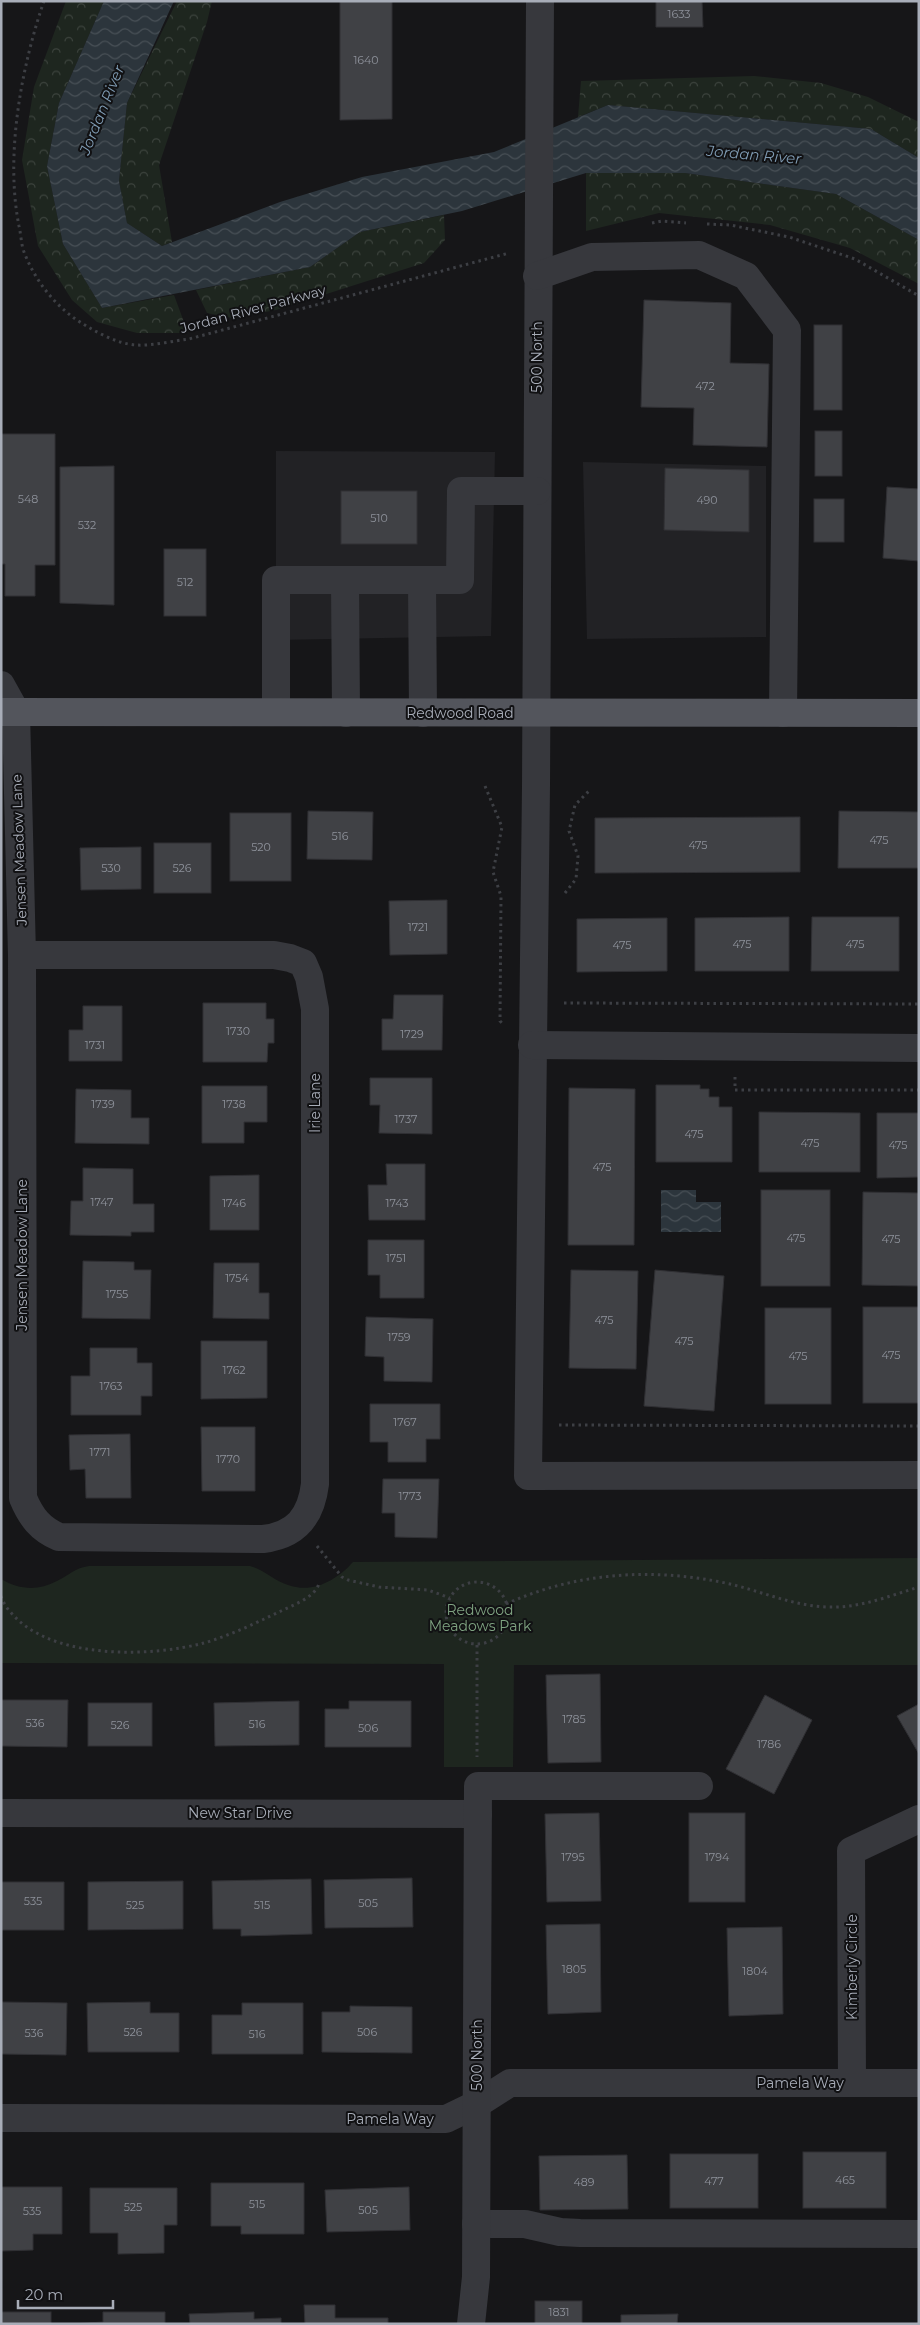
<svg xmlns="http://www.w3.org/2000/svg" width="920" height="2325" font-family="Montserrat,sans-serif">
	<defs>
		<pattern id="forest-crowns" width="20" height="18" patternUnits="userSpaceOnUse" patternTransform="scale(1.25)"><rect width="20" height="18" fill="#1e261f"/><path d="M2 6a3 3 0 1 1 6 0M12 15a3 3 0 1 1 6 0" fill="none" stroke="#3c433d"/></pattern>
		<pattern id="water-waves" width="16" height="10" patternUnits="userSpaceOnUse" patternTransform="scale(1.25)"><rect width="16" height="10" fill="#2c353c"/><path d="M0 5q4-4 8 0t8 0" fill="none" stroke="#485056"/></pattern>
	</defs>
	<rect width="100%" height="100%" fill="#161618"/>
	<g fill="#222225">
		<path d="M276,451L495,452L491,636L276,640Z"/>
		<path d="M583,462L766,466V637L587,639Z"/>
	</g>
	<g fill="url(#forest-crowns)">
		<path d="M66,1H104L59,103L47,166L63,244L102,308L174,295L188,333H137L97,322L72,300L38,246L22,160L34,87Z"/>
		<path d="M177,1H212L207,22L159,165L172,242L162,246L127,223L119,181L127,103Z"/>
		<path d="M754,76L821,83L868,97L919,122V158L871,129L608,105L578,117L581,81Z"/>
		<path d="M586,173H685L836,194L919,240V284L850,248L770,225L659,213L586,231Z"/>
		<path d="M444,215L445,240L424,263L276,310L232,318L207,313L196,290L310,267L360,232Z"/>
	</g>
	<path fill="#1e261f" d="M919,1558V1665H514L513,1767H444V1664L1,1663V1579C20,1590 38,1591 57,1581C69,1575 75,1568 89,1566H250C265,1570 274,1581 288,1585C313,1594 337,1580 353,1562Z"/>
	<g fill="url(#water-waves)">
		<path d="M104,1H174L127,103L119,181L127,223L162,246L280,202L362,177L494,152L608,105L871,129L919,158V240L836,194L685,173H586L462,211L360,232L310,267L102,308L63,244L47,166L59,103Z"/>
		<path d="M696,1190V1202H721V1232H661V1190Z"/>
	</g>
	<g fill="#404145" stroke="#303034">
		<path d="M340,1H392V119L340,120Z"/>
		<path d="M656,1H702L703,27H656Z"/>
		<path d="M644,300L731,303L730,363L769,364L767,447L693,445L694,408L641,407Z"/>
		<rect x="814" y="325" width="28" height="85"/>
		<rect x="815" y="431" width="27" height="45"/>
		<path d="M1,434H55V565H35V596H5V564H1Z"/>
		<path d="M114,466V605L60,603V467Z"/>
		<path d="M665,468L749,470V532L664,530Z"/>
		<path d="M887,487L919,489V561L883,558Z"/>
		<rect x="341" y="491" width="76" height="53"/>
		<rect x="814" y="499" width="30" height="43"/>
		<rect x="164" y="549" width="42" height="67"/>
		<path d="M308,811L373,812L372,860L307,859Z"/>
		<path d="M839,811L919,812V868H838Z"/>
		<rect x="230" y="813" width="61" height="68"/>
		<path d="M800,817V872L595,873V818Z"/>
		<rect x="154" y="843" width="57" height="50"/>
		<path d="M141,847V889L81,890L80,848Z"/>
		<path d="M447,900V954L390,955L389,901Z"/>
		<path d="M789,917V971H695V918Z"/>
		<path d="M812,917H899V971H811Z"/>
		<path d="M667,918V971L577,972V919Z"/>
		<path d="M394,995H443L442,1050H382V1019H393Z"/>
		<path d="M203,1003H266V1019H274V1043H268L267,1062H203Z"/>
		<path d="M83,1006H122V1061H69V1030H83Z"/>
		<path d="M370,1078H432V1134L379,1133L380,1105H370Z"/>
		<path d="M656,1085H700V1089H709V1097H719V1107H732V1162H656Z"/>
		<path d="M202,1086H267V1122H244V1143H202Z"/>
		<path d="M569,1088L635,1089L634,1245H568Z"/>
		<path d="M76,1089L131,1090V1118H149V1144L75,1143Z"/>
		<path d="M759,1112L860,1113V1172H759Z"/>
		<path d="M877,1113H919V1177L877,1178Z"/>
		<path d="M386,1164H425V1220H369L368,1185H387Z"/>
		<path d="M83,1168L133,1169V1204H154V1232H131V1236L70,1235L71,1201H83Z"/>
		<path d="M259,1175V1230H210V1176Z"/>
		<rect x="761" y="1190" width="69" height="96"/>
		<path d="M863,1192L919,1193V1286L862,1285Z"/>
		<path d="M368,1240H424V1298H380V1275H368Z"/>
		<path d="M83,1261L134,1262V1270H151L150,1319L82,1318Z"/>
		<path d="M214,1263H259V1293H269V1319L213,1318Z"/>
		<path d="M571,1270L638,1271L636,1369L569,1368Z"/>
		<path d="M655,1270L724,1276L714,1411L644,1406Z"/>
		<rect x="863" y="1307" width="56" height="96"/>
		<rect x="765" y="1308" width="66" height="96"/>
		<path d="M366,1317L433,1319L432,1382L384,1381V1357L365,1356Z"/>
		<path d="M201,1341H267V1398L201,1399Z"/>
		<path d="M90,1348H137V1363H152V1396H141V1415H71V1376H90Z"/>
		<path d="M370,1404H440V1439H426V1462H388V1442H370Z"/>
		<path d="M201,1427H255V1491H202Z"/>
		<path d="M130,1434L131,1498H86L85,1469L70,1470L69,1435Z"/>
		<path d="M383,1479H439L437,1538L395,1537V1513H382Z"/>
		<path d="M600,1674L601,1762L548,1763L546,1675Z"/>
		<path d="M765,1695L812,1720L774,1794L726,1769Z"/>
		<path d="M1,1700H68L67,1747L1,1746Z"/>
		<path d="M299,1701V1745L215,1746L214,1703Z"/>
		<path d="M349,1701H411V1747H325V1709H349Z"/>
		<rect x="88" y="1703" width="64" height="43"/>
		<path d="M919,1704V1754L897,1716Z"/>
		<path d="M599,1813L601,1901L547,1902L545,1814Z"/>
		<rect x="689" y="1813" width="56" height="89"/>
		<path d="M412,1878L413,1927L325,1928L324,1880Z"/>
		<path d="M311,1879L312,1934L241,1936V1929H213L212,1881Z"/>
		<path d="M183,1881V1929L88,1930V1882Z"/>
		<path d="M1,1882H64V1930H2Z"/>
		<path d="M600,1924L601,2012L548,2014L546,1925Z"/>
		<path d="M782,1927L783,2014L729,2016L727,1928Z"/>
		<path d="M2,2002L67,2003L66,2055L1,2054Z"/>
		<path d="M150,2002V2013H179V2052H88L87,2003Z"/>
		<path d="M242,2003H303V2054H212V2015H242Z"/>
		<path d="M350,2006L412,2007V2053L322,2052V2012H350Z"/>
		<rect x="803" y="2152" width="83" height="56"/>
		<rect x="670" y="2154" width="88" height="54"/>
		<path d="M627,2155L628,2209L540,2210L539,2156Z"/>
		<path d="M211,2183H304V2234H241V2226H211Z"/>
		<path d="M1,2187H62V2234H33V2250L1,2251Z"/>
		<path d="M409,2187L410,2230L327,2232L325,2190Z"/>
		<path d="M90,2188H177V2225H164V2253L118,2254V2233H90Z"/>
		<rect x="535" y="2301" width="47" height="23"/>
		<path d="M304,2305H335V2318H388V2324H305Z"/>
		<rect x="1" y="2312" width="50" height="12"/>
		<path d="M103,2312H165V2324H72L103,2322Z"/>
		<path d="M254,2312V2319L281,2318V2324H190L189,2314Z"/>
		<path d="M678,2314L677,2324H621V2315Z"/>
	</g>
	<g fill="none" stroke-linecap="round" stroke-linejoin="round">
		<g stroke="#3d3f44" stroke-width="3" stroke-dasharray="2.5 4" stroke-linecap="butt">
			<path d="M44,1C21,68 5,156 19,226C21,234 21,244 24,252C34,278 51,301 74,318C90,329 116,344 136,345C153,346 172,341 189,339L509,253"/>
			<path d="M652,223L662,221L686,223"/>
			<path d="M707,224L730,225L789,237L855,259L919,296"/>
			<path d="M485,786L502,827L493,872L501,896L500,1021L503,1024"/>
			<path d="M565,893L576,879L578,856L569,831L575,805L590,790"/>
			<path d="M564,1003L919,1004"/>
			<path d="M735,1077V1090H919"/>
			<path d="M559,1425L919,1426"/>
			<path d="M317,1546L342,1577L348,1580L379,1587L428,1590L450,1598"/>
			<circle cx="477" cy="1613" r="31"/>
			<path d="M1,1596C4,1606 11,1613 18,1620C61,1659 150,1657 204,1643C231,1635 256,1623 281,1611C293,1605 316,1597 319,1583"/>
			<path d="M506,1604C577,1572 654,1567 730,1584C764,1592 798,1608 834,1607C863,1607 892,1595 919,1587"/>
			<path d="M477,1645V1757"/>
		</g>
		<g stroke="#37383d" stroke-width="28">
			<path d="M540,1L536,786L528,1476L919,1475"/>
			<path d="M537,276L592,257L699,255L746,276L787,330L783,713"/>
			<path d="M345,580L346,713"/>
			<path d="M422,581L423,713"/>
			<path d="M1,685L16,712L22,955L23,1498C31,1517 40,1529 59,1537L263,1539C296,1535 311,1517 315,1484V1009L309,977L303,963L290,958L274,955H22"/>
			<path d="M276,712V580H460L461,491H537"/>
			<path d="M532,1045L919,1048"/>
			<path d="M1,1813L478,1814"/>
			<path d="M852,2083L851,1851L919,1819"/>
			<path d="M1,2118L446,2119L477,2104L510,2083H919"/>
			<path d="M476,2224H525L560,2232L580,2233L919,2234"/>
			<path d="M471,2324L476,2277L478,1786H699"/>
		</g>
		<path stroke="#53555c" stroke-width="28" d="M1,712L919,713"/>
	</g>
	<g text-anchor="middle" stroke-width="4" stroke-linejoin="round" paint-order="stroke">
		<g font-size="11" fill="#8e929b">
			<text x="679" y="18">1633</text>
			<text x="366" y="64">1640</text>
			<text x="705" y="390">472</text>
			<text x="28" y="503">548</text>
			<text x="707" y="504">490</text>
			<text x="379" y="522">510</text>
			<text x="87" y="529">532</text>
			<text x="185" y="586">512</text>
			<text x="340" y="840">516</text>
			<text x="879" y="844">475</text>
			<text x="698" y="849">475</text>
			<text x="261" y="851">520</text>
			<text x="111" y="872">530</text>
			<text x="182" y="872">526</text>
			<text x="418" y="931">1721</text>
			<text x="742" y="948">475</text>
			<text x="855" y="948">475</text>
			<text x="622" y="949">475</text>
			<text x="238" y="1035">1730</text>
			<text x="412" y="1038">1729</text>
			<text x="95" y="1049">1731</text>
			<text x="103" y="1108">1739</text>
			<text x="234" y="1108">1738</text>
			<text x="406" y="1123">1737</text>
			<text x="694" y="1138">475</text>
			<text x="810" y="1147">475</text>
			<text x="898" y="1149">475</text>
			<text x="602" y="1171">475</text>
			<text x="102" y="1206">1747</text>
			<text x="234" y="1207">1746</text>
			<text x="397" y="1207">1743</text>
			<text x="796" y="1242">475</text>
			<text x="891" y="1243">475</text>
			<text x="396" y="1262">1751</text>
			<text x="237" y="1282">1754</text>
			<text x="117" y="1298">1755</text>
			<text x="604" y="1324">475</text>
			<text x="399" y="1341">1759</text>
			<text x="684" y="1345">475</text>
			<text x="891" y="1359">475</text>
			<text x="798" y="1360">475</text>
			<text x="234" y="1374">1762</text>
			<text x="111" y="1390">1763</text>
			<text x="405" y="1426">1767</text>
			<text x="100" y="1456">1771</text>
			<text x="228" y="1463">1770</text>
			<text x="410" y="1500">1773</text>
			<text x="574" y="1723">1785</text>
			<text x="35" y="1727">536</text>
			<text x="257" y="1728">516</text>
			<text x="120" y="1729">526</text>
			<text x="368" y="1732">506</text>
			<text x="769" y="1748">1786</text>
			<text x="573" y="1861">1795</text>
			<text x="717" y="1861">1794</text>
			<text x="33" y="1905">535</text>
			<text x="368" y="1907">505</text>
			<text x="135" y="1909">525</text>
			<text x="262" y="1909">515</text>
			<text x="574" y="1973">1805</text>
			<text x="755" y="1975">1804</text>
			<text x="133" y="2036">526</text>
			<text x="367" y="2036">506</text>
			<text x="34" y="2037">536</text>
			<text x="257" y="2038">516</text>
			<text x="845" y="2184">465</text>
			<text x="714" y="2185">477</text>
			<text x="584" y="2186">489</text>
			<text x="257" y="2208">515</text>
			<text x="133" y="2211">525</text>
			<text x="368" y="2214">505</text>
			<text x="32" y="2215">535</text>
			<text x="559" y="2316">1831</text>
		</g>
		<g font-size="14" fill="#a8adb8" stroke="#111113">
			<text transform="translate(253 309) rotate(-15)" y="5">Jordan River Parkway</text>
			<text transform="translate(537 357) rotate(-90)" y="5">500 North</text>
			<text x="460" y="718">Redwood Road</text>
			<text transform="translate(19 850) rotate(-92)" y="5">Jensen Meadow Lane</text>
			<text transform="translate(315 1103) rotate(-90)" y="5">Irie Lane</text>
			<text transform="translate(22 1255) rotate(-90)" y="5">Jensen Meadow Lane</text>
			<text x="240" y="1818">New Star Drive</text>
			<text transform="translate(852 1967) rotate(-90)" y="5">Kimberly Circle</text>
			<text transform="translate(477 2055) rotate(-90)" y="5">500 North</text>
			<text x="800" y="2088">Pamela Way</text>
			<text x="390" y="2124">Pamela Way</text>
		</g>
		<g font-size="14" fill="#7fa381" stroke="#111113">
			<text x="480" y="1615">Redwood<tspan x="480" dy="16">Meadows Park</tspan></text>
		</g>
		<g font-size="15" font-style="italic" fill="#7f9bb3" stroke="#111113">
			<text transform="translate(102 110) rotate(-68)" y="5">Jordan River</text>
			<text transform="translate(754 155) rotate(5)" y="5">Jordan River</text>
		</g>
	</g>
	<rect width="920" height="2325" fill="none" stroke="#a8adb8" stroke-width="5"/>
	<path d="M18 2300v8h95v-8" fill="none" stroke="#a8adb8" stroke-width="2.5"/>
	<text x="25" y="2300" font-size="15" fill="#a8adb8" stroke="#111113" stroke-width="4" paint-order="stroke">20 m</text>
</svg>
